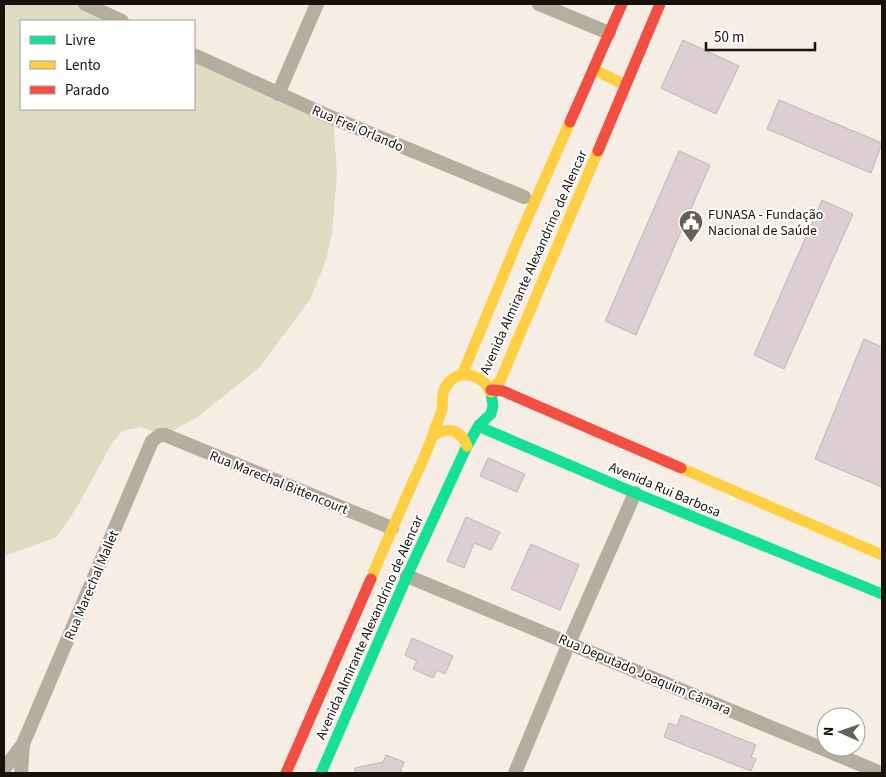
<svg xmlns="http://www.w3.org/2000/svg" width="886" height="777" font-family="'Source Sans 3',sans-serif">
	<rect width="100%" height="100%" fill="#f6ede4"/>
	<path fill="#dcddc2" d="M4,4H85L122,21H21V109H194V55L333,118L337,173L332,235L325,263L310,300L258,369L196,418L165,435L140,427L122,431L111,445L77,507L57,537L4,556Z"/>
	<g fill="#dcced2" stroke="#bdb6b5">
		<path d="M683,40L739,66L716,114L661,88Z"/>
		<path d="M779,100L882,143L871,173L767,129Z"/>
		<path d="M679,151L710,165L636,335L605,321Z"/>
		<path d="M822,200L853,214L784,369L754,355Z"/>
		<path d="M864,339L882,347V487L815,459Z"/>
		<path d="M488,458L525,474L517,492L480,476Z"/>
		<path d="M466,517L500,532L491,550L474,543L464,568L447,561Z"/>
		<path d="M531,544L579,565L560,610L511,589Z"/>
		<path d="M412,638L453,656L445,674L437,670L433,678L413,669L417,661L405,655Z"/>
		<path d="M681,715L756,745L751,757L756,759L751,771L664,737L669,723L677,726Z"/>
		<path d="M386,755L404,762L400,773H355V768L383,762Z"/>
	</g>
	<g fill="none" stroke-linecap="round" stroke-linejoin="round">
		<g stroke="#b5ae9f" stroke-width="14">
			<path d="M85,4L122,21"/>
			<path d="M539,4L609,33"/>
			<path d="M194,55L326,115L524,197"/>
			<path d="M278,94L317,4"/>
			<path d="M407,576L881,773"/>
			<path d="M4,769L23,744L152,441L160,435H165L392,528"/>
			<path d="M21,773L23,744"/>
			<path d="M515,773L569,643L635,493"/>
		</g>
		<g stroke="#16e098" stroke-width="11">
			<path d="M479,425L487,430L635,493L882,594"/>
			<path d="M321,773L407,576L467,446L479,425L491,414L493,406L491,392"/>
		</g>
		<g stroke="#ffcf43" stroke-width="11">
			<path d="M593,69L625,85"/>
			<path d="M462,375L520,235L570,122"/>
			<path d="M491,390L500,381L598,151"/>
			<path d="M433,436C447,426 461,429 467,446"/>
			<path d="M681,468L882,555"/>
			<path d="M371,579C384,547 398,516 412,484C419,468 428,451 433,434C435,428 441,414 442,409C443,398 441,390 450,381C464,368 484,377 491,392"/>
		</g>
		<g stroke="#f24e42" stroke-width="11">
			<path d="M570,122L622,4"/>
			<path d="M598,151L660,4"/>
			<path d="M491,390L503,391L681,468"/>
			<path d="M286,773L371,579"/>
		</g>
	</g>
	<defs>
		<symbol id="civic-pin" viewBox="-11 -11 22 30"><path d="M0 17L-7.5 6A9.5 9.5 0 1 1 7.5 6Z" fill="#655f57" stroke="#fff"/><path d="M-.6-6.5H3V-4.5H.6V-3L4-1V1h2V6H-6V1h2V-1L-.6-3ZM-1.2 2.5V6h2.4V2.5Z" fill="#fff"/></symbol>
	</defs>
	<g fill-rule="evenodd">
		<use href="#civic-pin" x="677" y="208" width="28" height="38"/>
	</g>
	<g text-anchor="middle" stroke-width="4" stroke-linejoin="round" paint-order="stroke">
		<g font-size="14" fill="#17120b" stroke="#fff">
			<text transform="translate(358 128) rotate(23)" y="5">Rua Frei Orlando</text>
			<text transform="translate(533 262) rotate(-66)" y="5">Avenida Almirante Alexandrino de Alencar</text>
			<text transform="translate(279 482) rotate(22)" y="5">Rua Marechal Bittencourt</text>
			<text transform="translate(665 489) rotate(23)" y="5">Avenida Rui Barbosa</text>
			<text transform="translate(91 585) rotate(-67)" y="5">Rua Marechal Mallet</text>
			<text transform="translate(369 627) rotate(-66)" y="5">Avenida Almirante Alexandrino de Alencar</text>
			<text transform="translate(645 674) rotate(23)" y="5">Rua Deputado Joaquim Câmara</text>
		</g>
		<g font-size="14" fill="#17120b" stroke="#fff" text-anchor="start">
			<text x="708" y="219">FUNASA - Fundação<tspan x="708" dy="16">Nacional de Saúde</tspan></text>
		</g>
	</g>
	<rect width="886" height="777" fill="none" stroke="#17120b" stroke-width="10"/>
	<rect x="20" y="20" width="175" height="90" fill="#ffffff" stroke="#a2a09d"/>
	<rect x="30" y="36" width="25" height="8" fill="#16e098" stroke="#a2a09d"/>
	<text x="65" y="45" font-size="15" fill="#17120b">Livre</text>
	<rect x="30" y="61" width="25" height="8" fill="#ffcf43" stroke="#a2a09d"/>
	<text x="65" y="70" font-size="15" fill="#17120b">Lento</text>
	<rect x="30" y="86" width="25" height="8" fill="#f24e42" stroke="#a2a09d"/>
	<text x="65" y="95" font-size="15" fill="#17120b">Parado</text>
	<g transform="translate(841 732) rotate(272)"><circle r="24" fill="#ffffff" stroke="#a2a09d"/>
	<path d="M0-4L9 19L0 12L-9 19Z" fill="#655f57"/>
	<text y="-8" font-size="14" font-weight="bold" text-anchor="middle" fill="#17120b">N</text>
	</g>
	<path d="M706 42v8h109v-8" fill="none" stroke="#17120b" stroke-width="2.5"/>
	<text x="714" y="42" font-size="15" fill="#17120b" stroke="#ffffff" stroke-width="4" paint-order="stroke">50 m</text>
</svg>
